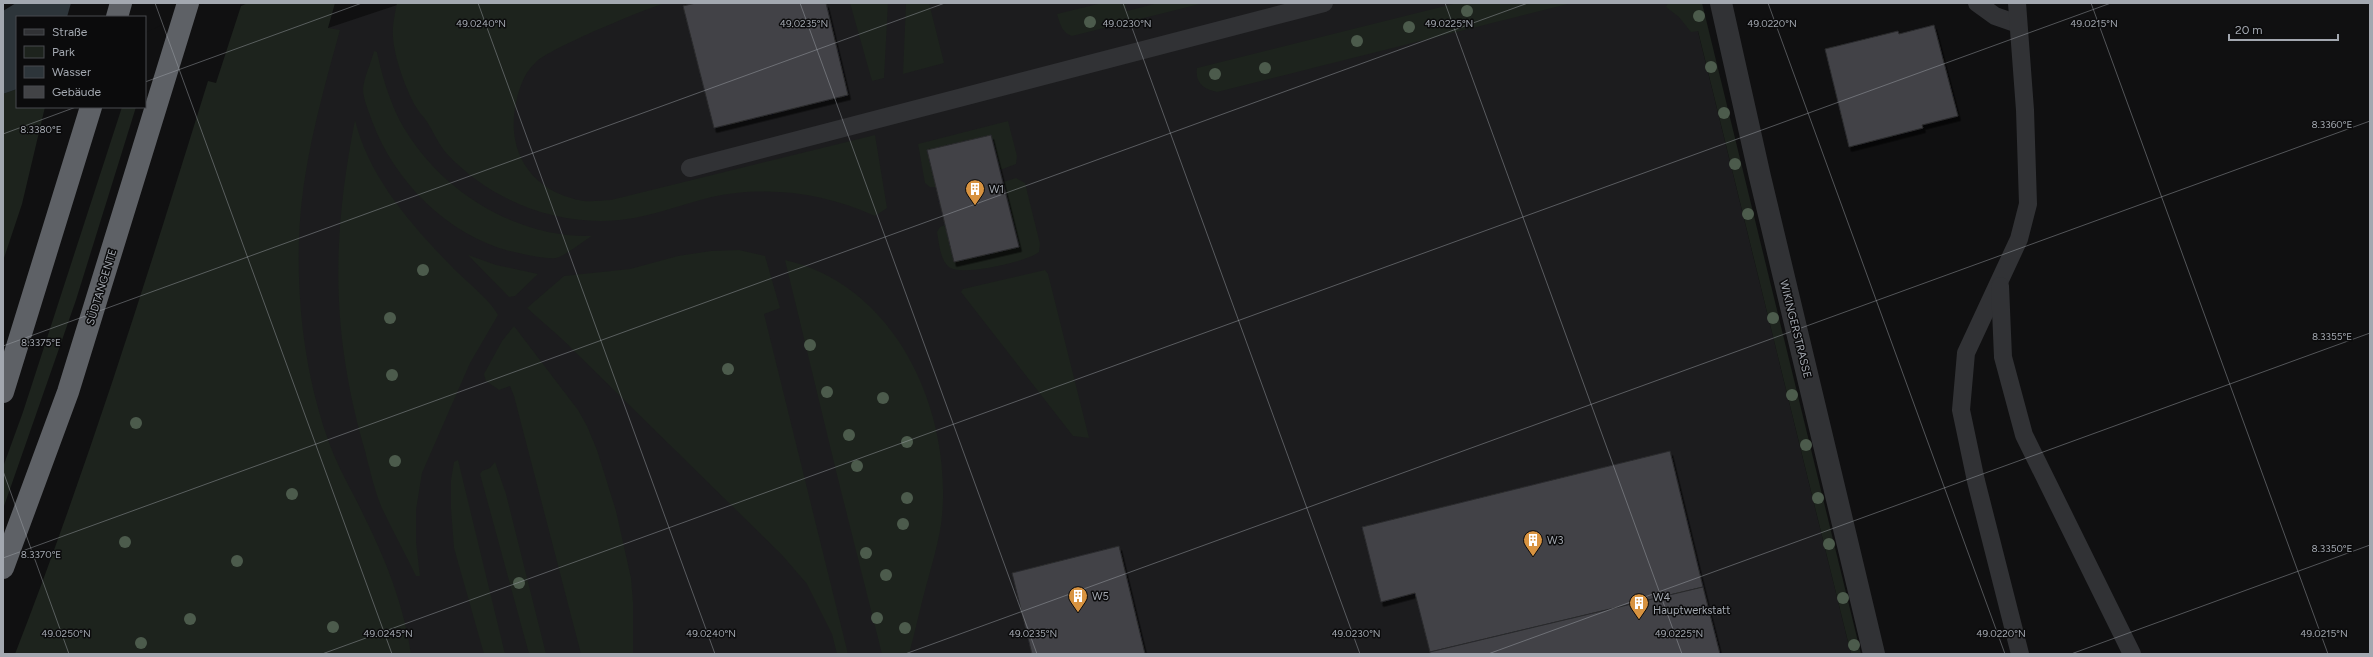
<svg xmlns="http://www.w3.org/2000/svg" width="2373" height="657" font-family="Figtree,sans-serif">
	<defs>
		<filter id="shadow"><feDropShadow dx="2.5" dy="4.5" stdDeviation="0" flood-color="#0009"/></filter>
	</defs>
	<rect width="100%" height="100%" fill="#101011"/>
	<path fill="#1c1c1e" d="M646,3H1691L1851,654H371L296,338L291,240L328,28L397,5L398,32Z"/>
	<g fill="#1d231d">
		<path d="M248,3H335L328,28L340,30C324,88 307,148 301,208C294,286 303,372 330,445C339,470 353,492 364,516C386,560 404,606 411,654H15C88,466 148,274 208,81L216,83L241,6Z"/>
		<path d="M397,3H666C646,8 549,49 536,62C523,74 518,91 515,108C507,156 535,193 584,201C592,202 603,200 611,200L875,135L887,208L875,216C830,196 786,188 736,193C702,196 668,212 634,218C566,230 494,204 447,154C439,145 435,135 429,125C426,119 420,114 416,107C406,90 394,57 393,37C392,26 395,13 397,3Z"/>
		<path d="M850,3H888L884,78L872,81Z"/>
		<path d="M906,3H929L944,63L903,74Z"/>
		<path d="M1102,3H1125L1127,11L1158,3H1204L1072,36C1062,33 1060,24 1057,14Z"/>
		<path d="M1457,3H1572L1217,92C1203,89 1195,83 1197,68Z"/>
		<path d="M1668,3H1702L1861,654H1851L1698,31L1691,32L1679,17L1666,7Z"/>
		<path d="M374,51L377,52C382,76 389,99 400,121C437,189 514,238 592,236C585,240 563,257 556,258C546,259 533,256 523,254C455,242 396,186 372,121C369,112 363,99 363,89C364,77 371,63 374,51Z"/>
		<path d="M17,89V107H45L22,204L3,261V94Z"/>
		<path d="M122,107H136L76,300L3,509V467L23,412Z"/>
		<path d="M355,120C369,178 413,227 454,269C467,282 490,300 498,315L470,363L422,473L416,510V542L420,576H416C405,553 392,530 381,506C373,486 369,465 363,444C331,329 332,237 355,120Z"/>
		<path d="M1008,121L1017,156L1016,164L1000,170L991,135L927,150L936,187H930L925,183L918,144Z"/>
		<path d="M1016,178L1025,183L1040,244L1039,252C1027,262 961,277 949,267C940,260 939,243 937,232L940,227L945,225L954,262L1018,247L1003,182Z"/>
		<path d="M739,250L765,256L780,308L764,314L848,654H837L832,634L807,584L782,555L562,339L527,308L564,276L630,269L678,256L711,251Z"/>
		<path d="M468,255L496,265L538,274L515,296L509,297Z"/>
		<path d="M785,260C899,286 955,417 941,525C937,550 929,574 923,598C918,617 914,636 909,654H882L837,475Z"/>
		<path d="M1045,270L1048,274L1089,438L1073,436L961,292L963,289Z"/>
		<path d="M514,326L578,410L587,426L597,450L616,511L631,578L633,602V654H581L514,396L510,386L499,390L486,381L484,374L502,341Z"/>
		<path d="M458,460L505,654H484L454,548L451,509V480L454,462Z"/>
		<path d="M495,462L506,494L546,654H529L480,474L482,471L490,468Z"/>
	</g>
	<path fill="#2d353a" d="M16,3H204L145,17H17V89L3,94V11Z"/>
	<path fill="#101011" d="M71,3H206L145,33V17H67Z"/>
	<g fill="#424346" stroke="#2a2a2d" filter="url(#shadow)">
		<path d="M696,3H826L848,95L714,128L683,6Z"/>
		<path d="M1934,25L1958,116L1922,125L1923,128L1849,147L1825,49L1898,31L1899,34Z"/>
		<path d="M991,135L1019,247L954,262L927,150Z"/>
		<path d="M1670,451L1703,587L1430,652L1415,593L1381,602L1362,527Z"/>
		<path d="M1119,546L1145,654H1032L1012,573Z"/>
		<path d="M1703,587L1720,654H1430V652Z"/>
	</g>
	<g fill="none" stroke-linecap="round" stroke-linejoin="round">
		<g stroke="#313235" stroke-width="18">
			<path d="M1977,3L1995,16L2018,24"/>
			<path d="M2017,3L2025,110L2028,204L2019,239L1966,353L1961,410L1976,481L2020,654"/>
			<path d="M690,168L1324,3"/>
			<path d="M2000,286L2003,357L2024,435L2132,654"/>
		</g>
		<path stroke="#313235" stroke-width="22" d="M1721,3L1760,177L1874,654"/>
		<g stroke="#5e6166" stroke-width="22">
			<path d="M117,17L121,3"/>
			<path d="M3,392L91,107"/>
			<path d="M3,568L68,392L188,3"/>
		</g>
	</g>
	<g fill="#4c5b4c">
		<circle cx="1467" cy="11" r="6"/>
		<circle cx="1699" cy="16" r="6"/>
		<circle cx="1090" cy="22" r="6"/>
		<circle cx="1409" cy="27" r="6"/>
		<circle cx="1357" cy="41" r="6"/>
		<circle cx="1711" cy="67" r="6"/>
		<circle cx="1265" cy="68" r="6"/>
		<circle cx="1215" cy="74" r="6"/>
		<circle cx="1724" cy="113" r="6"/>
		<circle cx="1735" cy="164" r="6"/>
		<circle cx="1748" cy="214" r="6"/>
		<circle cx="423" cy="270" r="6"/>
		<circle cx="390" cy="318" r="6"/>
		<circle cx="1773" cy="318" r="6"/>
		<circle cx="810" cy="345" r="6"/>
		<circle cx="728" cy="369" r="6"/>
		<circle cx="392" cy="375" r="6"/>
		<circle cx="827" cy="392" r="6"/>
		<circle cx="1792" cy="395" r="6"/>
		<circle cx="883" cy="398" r="6"/>
		<circle cx="136" cy="423" r="6"/>
		<circle cx="849" cy="435" r="6"/>
		<circle cx="907" cy="442" r="6"/>
		<circle cx="1806" cy="445" r="6"/>
		<circle cx="395" cy="461" r="6"/>
		<circle cx="857" cy="466" r="6"/>
		<circle cx="292" cy="494" r="6"/>
		<circle cx="907" cy="498" r="6"/>
		<circle cx="1818" cy="498" r="6"/>
		<circle cx="903" cy="524" r="6"/>
		<circle cx="125" cy="542" r="6"/>
		<circle cx="1829" cy="544" r="6"/>
		<circle cx="866" cy="553" r="6"/>
		<circle cx="237" cy="561" r="6"/>
		<circle cx="886" cy="575" r="6"/>
		<circle cx="519" cy="583" r="6"/>
		<circle cx="1843" cy="598" r="6"/>
		<circle cx="877" cy="618" r="6"/>
		<circle cx="190" cy="619" r="6"/>
		<circle cx="333" cy="627" r="6"/>
		<circle cx="905" cy="628" r="6"/>
		<circle cx="141" cy="643" r="6"/>
		<circle cx="1854" cy="645" r="6"/>
	</g>
	<path fill="none" stroke="#a3a8b0" stroke-width="1" stroke-opacity="0.45" d="M155,3L392,654M478,3L715,654M800,3L1037,654M1123,3L1360,654M1445,3L1682,654M1768,3L2005,654M2091,3L2328,654M145,82L362,3M3,134L76,107M3,346L945,3M3,471L69,654M3,558L1528,3M322,654L2111,3M905,654L2370,121M1488,654L2370,333M2071,654L2370,545"/>
	<defs>
		<symbol id="building-pin" viewBox="-11 -11 22 30"><path d="M0 17L-7.5 6A9.5 9.5 0 1 1 7.5 6Z" fill="#d89340" stroke="#0b0b0c"/><path d="M-4-6H4V6H1V3H-1V6H-4ZM-2.5-4.3h1.7v1.8h-1.7ZM.8-4.3h1.7v1.8H.8ZM-2.5-1h1.7V.8h-1.7ZM.8-1h1.7V.8H.8Z" fill="#fff"/></symbol>
	</defs>
	<g fill-rule="evenodd">
		<use href="#building-pin" x="964" y="178" width="22" height="30"/>
		<use href="#building-pin" x="1522" y="529" width="22" height="30"/>
		<use href="#building-pin" x="1067" y="585" width="22" height="30"/>
		<use href="#building-pin" x="1628" y="592" width="22" height="30"/>
	</g>
	<g text-anchor="middle" stroke-width="3" stroke-linejoin="round" paint-order="stroke">
		<g font-size="11" fill="#a3a8b0" stroke="#0b0b0c" text-anchor="start">
			<text x="989" y="193">W1</text>
			<text x="1547" y="544">W3</text>
			<text x="1092" y="600">W5</text>
			<text x="1653" y="601">W4<tspan x="1653" dy="13">Hauptwerkstatt</tspan></text>
		</g>
		<g font-size="11" fill="#a3a8b0" stroke="#0b0b0c">
			<text transform="translate(101 287) rotate(-73)" y="4">SÜDTANGENTE</text>
			<text transform="translate(1796 329) rotate(76)" y="4">WIKINGERSTRASSE</text>
		</g>
	</g>
	<g font-size="10" text-anchor="middle" fill="#a3a8b0" stroke="#0b0b0c" stroke-width="3" stroke-linejoin="round" paint-order="stroke">
		<text x="481" y="27">49.0240°N</text>
		<text x="804" y="27">49.0235°N</text>
		<text x="1127" y="27">49.0230°N</text>
		<text x="1449" y="27">49.0225°N</text>
		<text x="1772" y="27">49.0220°N</text>
		<text x="2094" y="27">49.0215°N</text>
		<text x="2332" y="128">8.3360°E</text>
		<text x="41" y="133">8.3380°E</text>
		<text x="2332" y="340">8.3355°E</text>
		<text x="41" y="346">8.3375°E</text>
		<text x="2332" y="552">8.3350°E</text>
		<text x="41" y="558">8.3370°E</text>
		<text x="66" y="637">49.0250°N</text>
		<text x="388" y="637">49.0245°N</text>
		<text x="711" y="637">49.0240°N</text>
		<text x="1033" y="637">49.0235°N</text>
		<text x="1356" y="637">49.0230°N</text>
		<text x="1679" y="637">49.0225°N</text>
		<text x="2001" y="637">49.0220°N</text>
		<text x="2324" y="637">49.0215°N</text>
	</g>
	<rect width="2373" height="657" fill="none" stroke="#a3a8b0" stroke-width="8"/>
	<rect x="16" y="16" width="130" height="92" fill="#0b0b0c" stroke="#484a4e"/>
	<rect x="24" y="29" width="20" height="6" fill="#313235" stroke="#484a4e"/>
	<text x="52" y="36" font-size="12" fill="#a3a8b0">Straße</text>
	<rect x="24" y="46" width="20" height="12" fill="#1d231d" stroke="#484a4e"/>
	<text x="52" y="56" font-size="12" fill="#a3a8b0">Park</text>
	<rect x="24" y="66" width="20" height="12" fill="#2d353a" stroke="#484a4e"/>
	<text x="52" y="76" font-size="12" fill="#a3a8b0">Wasser</text>
	<rect x="24" y="86" width="20" height="12" fill="#424346" stroke="#484a4e"/>
	<text x="52" y="96" font-size="12" fill="#a3a8b0">Gebäude</text>
	<path d="M2229 34v6h109v-6" fill="none" stroke="#a3a8b0" stroke-width="2"/>
	<text x="2235" y="34" font-size="12" fill="#a3a8b0" stroke="#0b0b0c" stroke-width="3" paint-order="stroke">20 m</text>
</svg>
